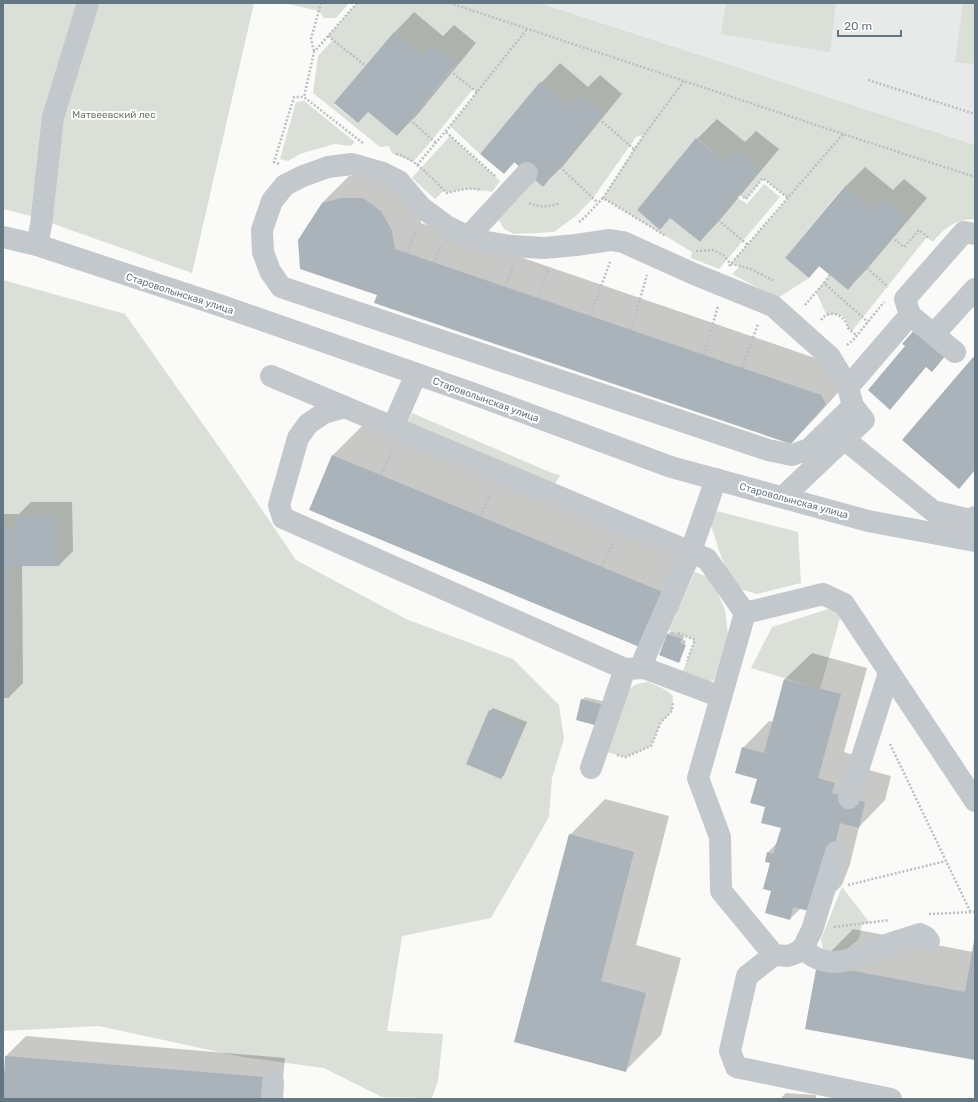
<svg xmlns="http://www.w3.org/2000/svg" width="978" height="1102" font-family="Rubik,sans-serif">
	<rect width="100%" height="100%" fill="#fafaf8"/>
	<path fill="#e8e9e9" d="M540,3H975V145Z"/>
	<g fill="#dadfd7" fill-rule="evenodd">
		<path d="M3,3H254L192,273L31,216L3,209Z"/>
		<path d="M284,3H349L336,18H324L319,11Z"/>
		<path d="M357,3H540L975,145V219C956,219 944,228 933,242L927,237L852,331L848,328C847,316 839,312 827,316L816,292L830,275L848,290L907,218L884,198L874,210L844,186L785,258L809,278L775,300L764,291L732,274L740,266L731,264L788,198L763,178L746,199L740,194L759,170L736,150L725,162L697,138L637,210L660,229L670,218L700,242L737,197L747,204L764,184L780,197L719,269L691,258L692,252L603,198L643,135L636,137L593,198L577,215L554,232L514,234L504,229L499,220L535,180L543,187L602,114L579,95L569,107L540,83L480,154L450,126L477,92L473,89L432,140L413,162L392,153L389,146L380,147L313,93L318,56L333,40L328,36ZM394,32L423,56L433,44L457,64L397,136L368,112L358,123L334,104Z"/>
		<path d="M726,3H836L830,52L721,34Z"/>
		<path d="M963,3H975V64L955,62Z"/>
		<path d="M304,101L355,142L351,146L334,144L300,154L288,161L280,159L296,102Z"/>
		<path d="M450,136L500,181L492,192C474,188 465,188 447,193L444,190L435,199L412,178Z"/>
		<path d="M3,280L125,314L231,464L296,560L406,619L513,659L559,705L564,739L552,778L549,817L491,918L402,936L387,1031L443,1034L438,1081L432,1098L382,1097L324,1068L242,1057L99,1026L3,1031Z"/>
		<path d="M412,413L552,473L560,475L550,493L403,431Z"/>
		<path d="M705,508L798,532L801,583L757,594L740,589L727,572L721,556Z"/>
		<path d="M695,572L711,578L725,610L728,636L714,680L709,682L683,671L695,640L669,630Z"/>
		<path d="M844,604L820,689L751,668L772,627Z"/>
		<path d="M648,682L666,690L673,696L672,711L661,722L651,746L626,757L602,751L621,694L637,684Z"/>
		<path d="M842,887L870,923L862,924L859,939L842,953L824,954L821,939Z"/>
	</g>
	<g fill="#0003">
		<path d="M414,12L443,36L454,25L476,43L417,115L397,135L369,111L336,103L395,32Z"/>
		<path d="M560,63L588,87L600,75L622,94L563,166L543,185L515,162L504,173L541,83Z"/>
		<path d="M717,119L745,142L756,131L779,149L719,221L700,241L671,217L660,228L638,210L697,139Z"/>
		<path d="M865,167L893,190L904,179L927,198L867,269L848,289L820,266L809,276L845,187Z"/>
		<path d="M368,172L418,204L421,223L847,369L852,377L817,416L791,443L378,294L322,203L349,176Z"/>
		<path d="M368,420L700,558L677,612L642,647L311,509L333,455Z"/>
		<path d="M31,502H72L73,551L59,565H22L23,683L9,697H3V514H19Z"/>
		<path d="M671,631L684,636L683,640L686,641L679,660H681L679,662L660,655L668,634Z"/>
		<path d="M812,653L867,668L844,752L861,757L858,767L891,776L885,800L859,827L850,864L842,885L815,912L801,908L790,919L771,863L766,861L768,852L777,843L782,827L766,806L758,778L743,748L769,721L774,722L785,679Z"/>
		<path d="M585,697L606,702L601,721L582,700Z"/>
		<path d="M493,708L527,722L504,775L501,778L490,711Z"/>
		<path d="M605,799L669,816L636,945L681,958L661,1035L625,1071L516,1041L570,835Z"/>
		<path d="M853,929L973,952L975,942V1059L806,1028L818,965Z"/>
		<path d="M26,1036L285,1058L281,1099H3V1071H5L6,1056Z"/>
		<path d="M786,1093L816,1095V1099H780Z"/>
	</g>
	<g fill="#aab3b9">
		<path d="M394,32L423,56L433,44L457,63L397,136L368,112L358,123L334,103Z"/>
		<path d="M540,82L569,107L579,95L603,114L543,187L514,162L504,174L480,154Z"/>
		<path d="M696,138L725,162L736,150L760,170L700,242L670,218L660,230L637,210Z"/>
		<path d="M845,186L874,210L884,198L908,218L848,290L819,266L809,278L785,258Z"/>
		<path d="M341,198H363L381,211L392,231L395,249L821,395L826,404L791,444L374,303L377,295L300,269L298,240L322,203Z"/>
		<path d="M916,328L947,354L932,372L926,367L890,410L868,390L905,346L902,344Z"/>
		<path d="M975,355V470L959,489L902,440Z"/>
		<path d="M332,455L665,593L642,648L309,510Z"/>
		<path d="M59,515V566H8L9,698H3V528H16V516Z"/>
		<path d="M667,634L682,639L680,643L686,645L679,663L659,655Z"/>
		<path d="M784,679L841,694L818,778L835,783L832,793L865,802L859,828L840,823L824,892L816,913L793,907L790,920L765,913L771,891L763,889L770,863L765,862L767,852L773,854L781,828L761,823L765,807L750,803L757,779L735,773L742,747L764,753Z"/>
		<path d="M581,699L603,705L598,726L576,720Z"/>
		<path d="M489,710L524,726L501,779L466,764Z"/>
		<path d="M569,834L634,852L601,981L646,993L626,1072L514,1042Z"/>
		<path d="M974,941L975,1060L805,1029L817,964L965,992Z"/>
		<path d="M5,1056L265,1077L263,1099H3Z"/>
	</g>
	<g fill="none" stroke-linecap="round" stroke-linejoin="round">
		<g stroke="#bbbfc2" stroke-width="2.5" stroke-dasharray="2 2" stroke-linecap="butt">
			<path d="M357,3L314,52L304,97L364,144"/>
			<path d="M450,3L843,134"/>
			<path d="M328,36L366,66"/>
			<path d="M314,51L311,39L321,3"/>
			<path d="M450,71L477,92"/>
			<path d="M868,80L975,114"/>
			<path d="M599,119L634,149"/>
			<path d="M410,120L436,143"/>
			<path d="M446,132L495,176"/>
			<path d="M396,154C414,157 434,181 447,193C458,190 470,187 482,190"/>
			<path d="M279,164L274,162L294,97H304"/>
			<path d="M417,165L450,126L527,29"/>
			<path d="M560,167L598,203"/>
			<path d="M740,194L746,199L763,178L788,198"/>
			<path d="M603,198L644,135L684,81"/>
			<path d="M529,203C539,208 550,207 560,203"/>
			<path d="M718,220L748,245"/>
			<path d="M579,222L585,217L603,198L666,236"/>
			<path d="M892,237L904,247L919,230L930,239"/>
			<path d="M696,251L713,250L723,255L731,264L751,269L774,281"/>
			<path d="M407,253L416,230"/>
			<path d="M434,263L441,246"/>
			<path d="M729,266L843,134L975,177"/>
			<path d="M867,268L888,287"/>
			<path d="M830,275L824,283L868,322"/>
			<path d="M505,287L513,267"/>
			<path d="M537,298L549,269"/>
			<path d="M805,305L824,283"/>
			<path d="M590,316L610,262"/>
			<path d="M821,320C829,308 846,315 848,328L857,336"/>
			<path d="M631,330L647,275"/>
			<path d="M847,345L854,339L884,302"/>
			<path d="M704,355L718,306"/>
			<path d="M742,368L758,324"/>
			<path d="M381,475L393,450"/>
			<path d="M480,516L492,491"/>
			<path d="M602,567L613,543"/>
			<path d="M678,633L695,640L687,661"/>
			<path d="M890,744L971,913"/>
			<path d="M617,755L626,757L651,746L661,722L672,711L673,701"/>
			<path d="M848,885L946,861"/>
			<path d="M929,914L975,912"/>
			<path d="M834,927L889,920"/>
		</g>
		<g stroke="#c3c8cc" stroke-width="22">
			<path d="M3,237L37,245L219,305L474,394L671,467L868,521L975,541"/>
			<path d="M468,237L527,173"/>
			<path d="M37,245L41,225L53,117L88,3"/>
			<path d="M910,315L905,299L964,232L975,234"/>
			<path d="M934,334L975,289"/>
			<path d="M271,376L707,559L745,613L823,594L844,604L975,801"/>
			<path d="M848,387L910,315L955,352"/>
			<path d="M345,407L324,413L308,424L298,438L279,505L283,518L625,669L644,668L721,697"/>
			<path d="M393,427L416,374"/>
			<path d="M844,439L933,511L970,520L975,517"/>
			<path d="M783,497L864,420L853,406L848,387L830,357L773,306L694,274L623,242L610,240L576,245L544,248L511,246L475,240L448,227L421,207L399,181L383,173L352,164L328,167L303,176L285,185L272,201L262,230L263,252L270,271L281,287L768,450L792,455L809,449L853,406"/>
			<path d="M745,613L698,778L720,837L721,891L774,955L788,956L796,953L803,948L812,930L836,852"/>
			<path d="M644,668V659L691,551L716,479"/>
			<path d="M591,768L625,669"/>
			<path d="M849,798L889,673"/>
			<path d="M803,948C821,967 842,964 865,954C869,953 872,950 876,949C890,943 905,939 920,934L926,937L929,941"/>
			<path d="M774,955L747,976L730,1051L736,1067L891,1099"/>
			<path d="M272,1099L273,1082"/>
		</g>
	</g>
	<g text-anchor="middle" stroke-width="4" stroke-linejoin="round" paint-order="stroke">
		<g font-size="10" fill="#687a64" stroke="#fff">
			<text x="114" y="118">Матвеевский лес</text>
		</g>
		<g font-size="10" fill="#657683" stroke="#fff">
			<text transform="translate(180 293) rotate(18)" y="4">Староволынская улица</text>
			<text transform="translate(486 399) rotate(20)" y="4">Староволынская улица</text>
			<text transform="translate(794 500) rotate(15)" y="4">Староволынская улица</text>
		</g>
	</g>
	<rect width="978" height="1102" fill="none" stroke="#657683" stroke-width="8"/>
	<path d="M838 30v6h63v-6" fill="none" stroke="#657683" stroke-width="2"/>
	<text x="844" y="30" font-size="12" fill="#657683" stroke="#ffffff" stroke-width="3" paint-order="stroke">20 m</text>
</svg>
